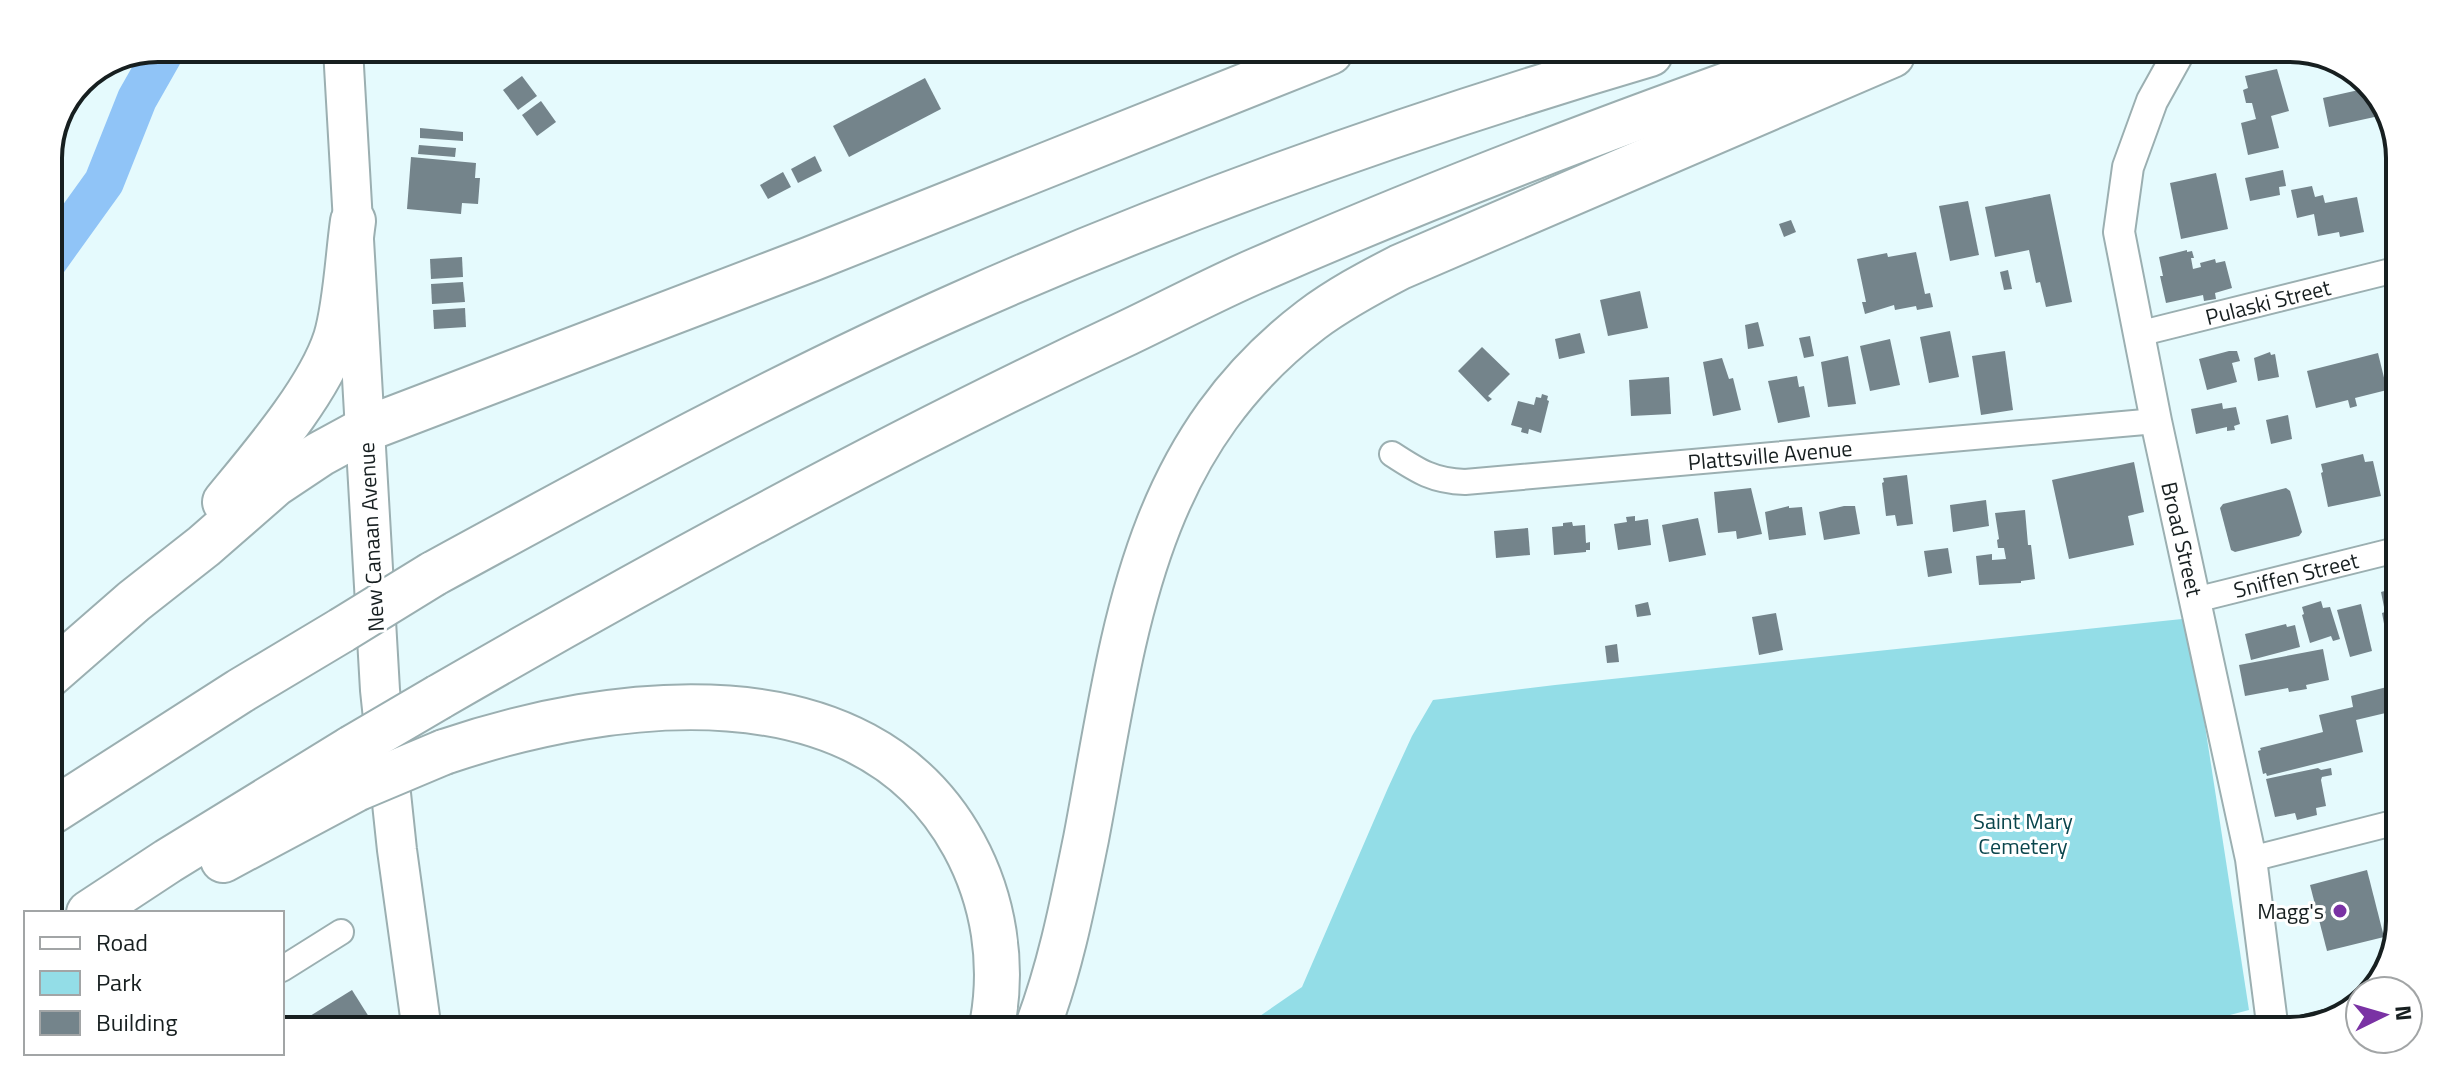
<svg xmlns="http://www.w3.org/2000/svg" width="2448" height="1079" font-family="'Titillium Web',sans-serif">
	<rect width="100%" height="100%" fill="#e5fafd"/>
	<path fill="#93dde7" d="M2182,619L2197,674L2249,1010L2169,1031L1244,1027L1302,987L1388,788L1412,736L1433,700L1555,685Z"/>
	<g fill="none" stroke-linecap="round" stroke-linejoin="round">
		<path stroke="#90c4f7" stroke-width="40" d="M48,260L104,182L137,99L166,48"/>
	</g>
	<g fill="#74848b">
		<path d="M2277,69L2289,111L2271,116L2279,148L2248,155L2241,123L2256,119L2252,103H2246L2243,90L2248,88L2245,76Z"/>
		<path d="M522,76L537,96L518,110L503,90Z"/>
		<path d="M925,78L941,109L849,157L833,126Z"/>
		<path d="M2372,87L2379,116L2329,127L2323,98Z"/>
		<path d="M541,101L556,122L537,136L522,115Z"/>
		<path d="M420,128L463,132V141L420,138Z"/>
		<path d="M419,145L456,148L455,157L418,154Z"/>
		<path d="M815,156L822,171L798,183L791,169Z"/>
		<path d="M411,157L476,163L475,178H480L478,204L462,203L461,214L407,209Z"/>
		<path d="M2283,170L2286,186L2279,187L2280,195L2250,201L2245,178Z"/>
		<path d="M783,172L791,187L768,199L760,185Z"/>
		<path d="M2216,173L2228,229L2181,239L2170,183Z"/>
		<path d="M2312,186L2315,197L2323,195L2325,203L2357,197L2364,232L2340,237L2339,232L2318,236L2314,214L2297,218L2291,190Z"/>
		<path d="M2399,192V226H2398L2396,219L2389,221L2387,214L2395,212L2391,194Z"/>
		<path d="M2050,194L2072,302L2046,307L2040,282L2036,283L2029,250L1995,257L1985,207Z"/>
		<path d="M1968,201L1979,255L1950,261L1939,206Z"/>
		<path d="M1791,220L1796,232L1784,237L1779,224Z"/>
		<path d="M2187,250V252L2192,251L2194,258H2191L2193,269L2201,267L2200,263L2215,259L2216,263L2225,261L2232,288L2215,293L2216,299L2204,301L2203,295L2166,303L2160,276H2163L2159,257Z"/>
		<path d="M1916,252L1925,294L1930,293L1933,307L1917,310L1916,306L1895,310L1894,305L1865,314L1862,302H1866L1857,259L1887,253L1888,257Z"/>
		<path d="M462,257L463,277L431,279L430,259Z"/>
		<path d="M2008,270L2012,289L2004,290L2000,272Z"/>
		<path d="M463,282L465,302L432,304L431,284Z"/>
		<path d="M1640,291L1648,328L1608,336L1600,300Z"/>
		<path d="M465,308L466,327L434,329L433,310Z"/>
		<path d="M1758,322L1764,346L1748,349L1745,325Z"/>
		<path d="M1950,331L1959,377L1929,383L1920,337Z"/>
		<path d="M1580,333L1585,353L1559,359L1555,339Z"/>
		<path d="M1810,336L1814,356L1804,358L1799,338Z"/>
		<path d="M1890,339L1900,385L1870,391L1860,346Z"/>
		<path d="M1482,347L1510,374L1488,396L1492,399L1488,402L1458,371Z"/>
		<path d="M2005,351L2013,410L1981,415L1972,356Z"/>
		<path d="M2229,351H2237L2240,361L2232,363L2237,382L2207,390L2199,359Z"/>
		<path d="M2270,352L2271,355L2275,354L2279,377L2258,381L2254,358Z"/>
		<path d="M2378,353L2387,390L2355,398L2357,406L2350,408L2348,400L2316,408L2307,371Z"/>
		<path d="M1848,356L1856,404L1828,407L1821,362Z"/>
		<path d="M1722,358L1729,379L1733,378L1741,410L1713,416L1703,362Z"/>
		<path d="M1797,376L1799,387L1804,386L1810,417L1778,423L1768,381Z"/>
		<path d="M1669,377L1671,414L1631,416L1629,380Z"/>
		<path d="M1542,394L1548,396L1547,400L1549,401L1541,433L1529,429L1528,434L1521,432L1522,428L1511,425L1518,401L1534,405L1536,397L1541,398Z"/>
		<path d="M2222,403L2223,409L2236,407L2240,424L2234,426L2235,430L2227,431V427L2196,434L2191,409Z"/>
		<path d="M2288,415L2292,439L2271,444L2266,420Z"/>
		<path d="M2363,454L2365,462L2373,461L2381,496L2328,507L2321,473L2323,472L2321,464Z"/>
		<path d="M2134,462L2144,512L2128,516L2134,545L2069,559L2052,480Z"/>
		<path d="M1907,475L1913,524L1897,526L1895,515L1886,516L1882,483L1884,482L1883,478Z"/>
		<path d="M1751,488L1762,534L1737,539L1736,531L1718,533L1714,492Z"/>
		<path d="M2286,488L2290,491L2302,532L2299,536L2235,552L2231,550L2220,508L2223,504Z"/>
		<path d="M1986,500L1989,526L1953,532L1950,505Z"/>
		<path d="M1789,506V508L1802,507L1806,535L1769,540L1765,512Z"/>
		<path d="M1844,506H1855L1860,534L1824,540L1819,512Z"/>
		<path d="M2025,510L2028,545H2031L2035,579L2021,581V583L1979,585L1976,556L1992,554V560L2006,559L2004,548H1998L1997,540L1999,539L1995,513Z"/>
		<path d="M1635,516V521L1648,519L1651,545L1618,550L1614,524L1627,522L1626,517Z"/>
		<path d="M1698,518L1706,555L1669,562L1662,525Z"/>
		<path d="M1572,522L1573,526L1585,525L1586,543L1590,542V550H1586V552L1554,555L1552,527L1563,526V523Z"/>
		<path d="M1528,528L1530,555L1496,558L1494,531Z"/>
		<path d="M1948,548L1952,573L1928,577L1924,551Z"/>
		<path d="M2395,588V638L2392,639L2389,628L2385,629L2382,613L2385,612L2381,592Z"/>
		<path d="M2321,601L2323,608L2330,607L2340,639L2333,641L2331,636L2310,643L2302,615L2304,614L2302,607Z"/>
		<path d="M1648,602L1651,615L1637,617L1635,605Z"/>
		<path d="M2361,604L2372,651L2350,657L2337,610Z"/>
		<path d="M1776,613L1783,650L1759,655L1752,617Z"/>
		<path d="M2286,624L2287,627L2295,625L2300,647L2251,660L2245,634Z"/>
		<path d="M1617,644L1619,662L1607,663L1605,646Z"/>
		<path d="M2323,649L2329,680L2306,685L2307,689L2289,692L2288,688L2245,696L2239,665Z"/>
		<path d="M2395,685L2394,711L2356,720L2363,752L2267,776L2266,773L2263,774L2258,751L2261,750L2260,748L2323,732L2319,715L2353,707L2351,696Z"/>
		<path d="M2318,768L2321,770L2331,768L2332,775L2322,777L2321,780L2326,806L2316,808L2317,815L2297,820L2295,813L2275,817L2266,779Z"/>
		<path d="M2367,870L2384,937L2327,951L2310,885Z"/>
		<path d="M352,990L369,1017L361,1024H297Z"/>
	</g>
	<g fill="none" stroke-linecap="round" stroke-linejoin="round">
		<defs>
			<g id="minor">
				<path d="M2138,334L2399,269"/>
				<path d="M1392,454C1418,471 1433,481 1465,482L2156,421"/>
				<path d="M2195,600L2396,550"/>
				<path d="M2251,859L2393,823"/>
				<path d="M282,969L341,932"/>
			</g>
			<path id="tertiary" d="M2177,56L2152,101L2128,167L2119,232L2156,421L2251,859L2273,1031"/>
			<path id="primary" d="M343,49L380,690L397,850L421,1024"/>
			<g id="motorway">
				<path d="M225,502C261,458 319,391 336,338C346,305 348,256 353,221"/>
				<path d="M433,574C607,479 781,384 961,304C1185,204 1416,123 1650,54"/>
				<path d="M48,676L134,601L204,546L275,484L320,454L366,429L811,259L1330,52"/>
				<path d="M439,697C664,567 892,443 1127,333C1171,312 1214,289 1258,270C1440,190 1626,120 1814,54"/>
				<path d="M444,752C609,696 864,661 964,845C994,900 1004,964 992,1026"/>
				<path d="M48,814L240,691L342,630"/>
				<path d="M223,860L356,789"/>
				<path d="M89,913L168,861L352,748"/>
				<path d="M1038,1026C1061,965 1073,902 1086,839C1124,640 1138,452 1311,320C1339,299 1369,283 1400,267L1892,55"/>
			</g>
		</defs>
		<use href="#minor" stroke="#9bafb1" stroke-width="28"/>
		<use href="#tertiary" stroke="#9bafb1" stroke-width="34"/>
		<use href="#primary" stroke="#9bafb1" stroke-width="42"/>
		<use href="#motorway" stroke="#9bafb1" stroke-width="48"/>
		<use href="#minor" stroke="#fff" stroke-width="24"/>
		<use href="#tertiary" stroke="#fff" stroke-width="30"/>
		<use href="#primary" stroke="#fff" stroke-width="38"/>
		<use href="#motorway" stroke="#fff" stroke-width="44"/>
		<defs>
			<path id="rail" d="M2255,1031L2357,1005"/>
		</defs>
		<use href="#rail" stroke="#2d3637" stroke-width="9"/>
		<use href="#rail" stroke="#fff" stroke-width="6" stroke-dasharray="18" stroke-linecap="butt"/>
		<defs>
			<g id="motorway-bridge">
				<path d="M342,630L433,574"/>
				<path d="M352,748L439,697"/>
				<path d="M356,789L444,752"/>
			</g>
		</defs>
		<use href="#motorway-bridge" stroke="#9bafb1" stroke-width="48" stroke-linecap="butt"/>
		<use href="#motorway-bridge" stroke="#fff" stroke-width="44"/>
	</g>
	<circle fill="#7a32a4" stroke="#fff" stroke-width="3" cx="2340" cy="911" r="8"/>
	<g text-anchor="middle" stroke-width="6" stroke-linejoin="round" paint-order="stroke">
		<g font-size="22" fill="#171f20" stroke="#fff">
			<text transform="translate(2268 302) rotate(-14)" y="8">Pulaski Street</text>
			<text transform="translate(1770 455) rotate(-5)" y="8">Plattsville Avenue</text>
			<text transform="translate(371 537) rotate(-93)" y="8">New Canaan Avenue</text>
			<text transform="translate(2182 539) rotate(77)" y="8">Broad Street</text>
			<text transform="translate(2296 575) rotate(-14)" y="8">Sniffen Street</text>
		</g>
		<g font-size="22" fill="#0a454c" stroke="#fff">
			<text x="2023" y="829">Saint Mary<tspan x="2023" dy="25">Cemetery</tspan></text>
		</g>
		<g font-size="22" fill="#171f20" stroke="#fff" text-anchor="end">
			<text x="2324" y="919">Magg's</text>
		</g>
	</g>
	<path d="M0 0H2448V1079H0ZM158 62H2290A96 96 0 0 1 2386 158V921A96 96 0 0 1 2290 1017H158A96 96 0 0 1 62 921V158A96 96 0 0 1 158 62Z" fill="#fff" fill-rule="evenodd"/>
	<path fill="none" stroke="#171f20" stroke-width="4" d="M158 62H2290A96 96 0 0 1 2386 158V921A96 96 0 0 1 2290 1017H158A96 96 0 0 1 62 921V158A96 96 0 0 1 158 62Z"/>
	<rect x="24" y="911" width="260" height="144" fill="#ffffff" stroke="#a2a5a6" stroke-width="2"/>
	<rect x="40" y="937" width="40" height="12" fill="#ffffff" stroke="#a2a5a6" stroke-width="2"/>
	<text x="96" y="951" font-size="24" fill="#171f20">Road</text>
	<rect x="40" y="971" width="40" height="24" fill="#93dde7" stroke="#a2a5a6" stroke-width="2"/>
	<text x="96" y="991" font-size="24" fill="#171f20">Park</text>
	<rect x="40" y="1011" width="40" height="24" fill="#74848b" stroke="#a2a5a6" stroke-width="2"/>
	<text x="96" y="1031" font-size="24" fill="#171f20">Building</text>
	<g transform="translate(2384 1015) rotate(85)"><circle r="38" fill="#ffffff" stroke="#a2a5a6" stroke-width="2"/>
	<path d="M0-6L14 30L0 20L-14 30Z" fill="#7a32a4"/>
	<text y="-12" font-size="22" font-weight="bold" text-anchor="middle" fill="#171f20">N</text>
	</g>
</svg>
